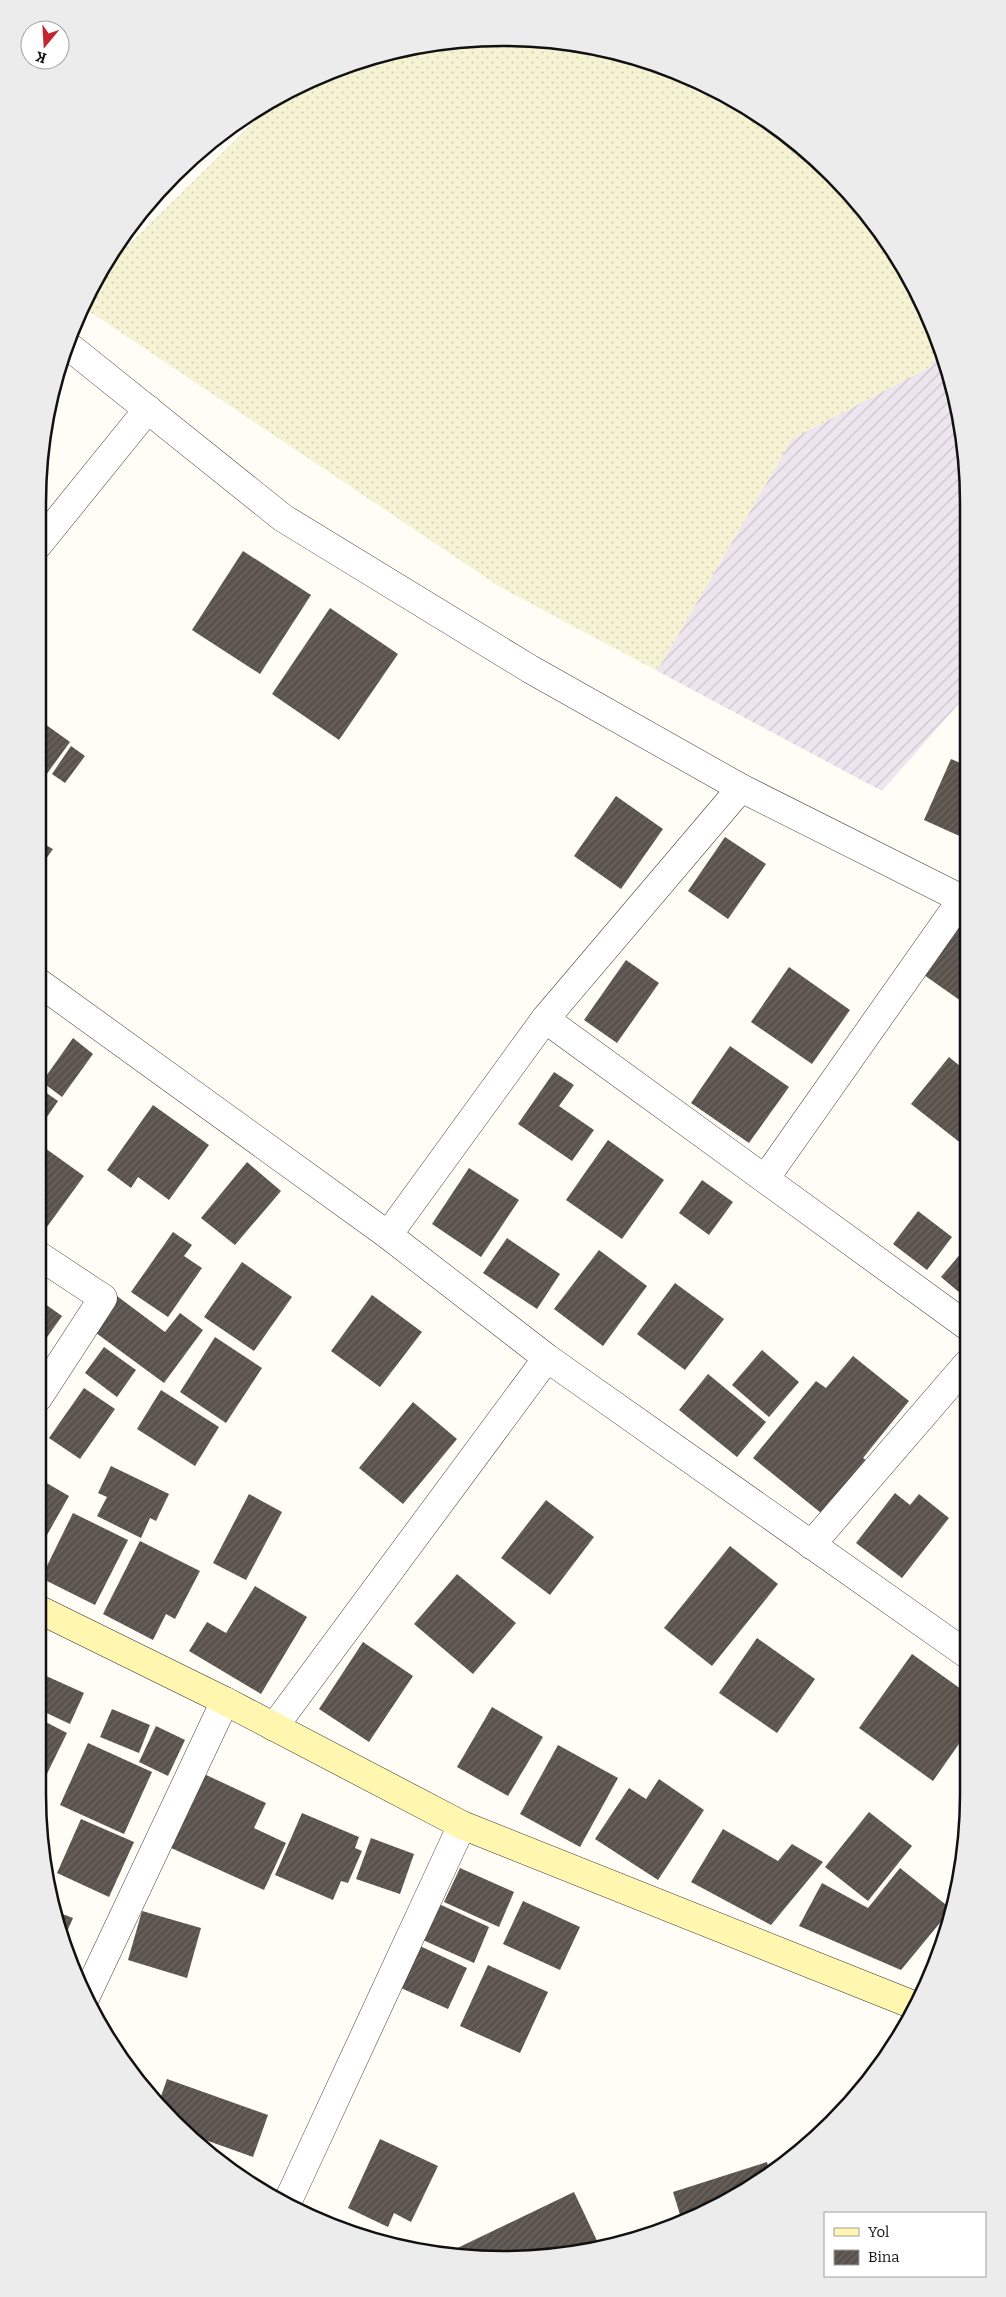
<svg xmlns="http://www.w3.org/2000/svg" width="1006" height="2297" font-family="Bitter,serif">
	<defs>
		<pattern id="industrial-furrows" width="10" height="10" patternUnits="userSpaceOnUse" patternTransform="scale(1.25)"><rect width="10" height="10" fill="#eee6ef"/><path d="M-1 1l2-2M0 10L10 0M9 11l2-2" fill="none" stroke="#cbc4cc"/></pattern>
		<pattern id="farmland-dots" width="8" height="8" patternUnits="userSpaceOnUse" patternTransform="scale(1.25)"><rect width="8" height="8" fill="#f6f3d4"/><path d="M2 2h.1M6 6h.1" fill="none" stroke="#d2cfb5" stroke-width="1.8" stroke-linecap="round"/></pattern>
		<pattern id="building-hatch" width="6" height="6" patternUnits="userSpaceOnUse" patternTransform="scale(1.25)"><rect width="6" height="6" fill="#5a524d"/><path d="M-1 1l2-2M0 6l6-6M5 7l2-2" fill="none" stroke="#6d6662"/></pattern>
	</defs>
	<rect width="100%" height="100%" fill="#fffdf5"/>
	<path fill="url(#industrial-furrows)" d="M940,351L964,442L965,701L962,700L882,791L657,671L792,439L930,367Z"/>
	<path fill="url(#farmland-dots)" d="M473,38L564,42L653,62L762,116L872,219L933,325L940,351L930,367L792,439L657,671L500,587L83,307L98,275L281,95L297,85L383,53Z"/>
	<g fill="url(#building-hatch)">
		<path d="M243,551L311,595L260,674L192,630Z"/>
		<path d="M330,608L398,654L339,740L272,694Z"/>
		<path d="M38,719L70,742L38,786Z"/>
		<path d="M71,746L85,756L65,783L52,774Z"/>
		<path d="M951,759L965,765L966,839L924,820Z"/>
		<path d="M616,796L663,829L621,889L574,856Z"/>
		<path d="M725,837L766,864L728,919L688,891Z"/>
		<path d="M38,841L53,849L38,870Z"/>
		<path d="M959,926L966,932V993L961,1001L924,975Z"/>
		<path d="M626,960L659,983L617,1043L584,1020Z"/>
		<path d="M789,967L850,1010L812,1064L751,1022Z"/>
		<path d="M73,1038L93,1054L62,1097L42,1082Z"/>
		<path d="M730,1046L789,1087L749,1143L691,1103Z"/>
		<path d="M949,1057L966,1071L967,1148L911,1104Z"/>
		<path d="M554,1072L574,1085L559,1106L594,1130L572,1161L518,1124Z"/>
		<path d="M38,1087L58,1101L38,1130Z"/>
		<path d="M153,1105L209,1145L169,1200L138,1177L131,1188L107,1170Z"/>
		<path d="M608,1140L664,1180L622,1239L566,1200Z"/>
		<path d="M38,1143L84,1176L44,1231L38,1226Z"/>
		<path d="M247,1162L281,1191L235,1245L201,1218Z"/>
		<path d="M469,1168L519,1200L481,1257L432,1224Z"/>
		<path d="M702,1180L733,1202L709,1235L679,1213Z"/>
		<path d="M918,1211L952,1237L927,1270L893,1244Z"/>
		<path d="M173,1232L192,1245L184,1256L202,1268L168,1317L131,1292Z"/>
		<path d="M507,1238L560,1274L537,1309L483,1273Z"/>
		<path d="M967,1246V1299L941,1277Z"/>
		<path d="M599,1250L647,1286L603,1346L554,1309Z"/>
		<path d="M242,1262L292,1297L254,1351L204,1317Z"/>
		<path d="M675,1283L724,1319L685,1370L637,1334Z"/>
		<path d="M372,1295L422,1332L380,1387L331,1351Z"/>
		<path d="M117,1296L165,1332L180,1313L203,1330L164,1383L92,1330Z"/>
		<path d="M38,1299L62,1316L38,1350Z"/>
		<path d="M215,1337L262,1368L226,1423L180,1392Z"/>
		<path d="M104,1347L136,1370L117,1397L85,1373Z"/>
		<path d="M762,1350L799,1382L769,1417L732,1385Z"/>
		<path d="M853,1356L909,1401L863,1458L870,1463L826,1517L753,1458L816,1381L826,1388Z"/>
		<path d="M708,1374L766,1422L737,1457L679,1410Z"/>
		<path d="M84,1388L115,1409L80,1459L49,1438Z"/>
		<path d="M161,1390L219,1427L195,1466L137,1429Z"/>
		<path d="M413,1402L457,1439L403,1504L359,1468Z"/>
		<path d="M967,1409V1425L959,1418Z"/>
		<path d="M111,1466L169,1494L156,1521L150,1518L141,1538L97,1516L107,1497L98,1493Z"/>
		<path d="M38,1478L69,1496L38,1551Z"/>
		<path d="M895,1493L910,1505L919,1494L949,1518L902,1578L856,1543Z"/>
		<path d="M249,1494L282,1512L246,1580L213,1563Z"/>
		<path d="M546,1500L594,1537L550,1595L501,1558Z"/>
		<path d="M73,1513L128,1540L95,1605L41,1578Z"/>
		<path d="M140,1541L200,1571L175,1619L166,1614L153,1640L103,1614Z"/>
		<path d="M730,1546L778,1584L712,1666L664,1628Z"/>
		<path d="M457,1574L516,1623L473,1674L414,1624Z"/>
		<path d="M255,1586L307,1617L261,1694L189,1651L207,1622L226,1633Z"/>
		<path d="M757,1638L815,1679L777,1733L719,1693Z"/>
		<path d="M363,1642L413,1676L369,1742L319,1709Z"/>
		<path d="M912,1654L968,1694V1731L933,1781L859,1728Z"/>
		<path d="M44,1675L84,1693L70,1724L38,1709V1689Z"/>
		<path d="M492,1707L543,1737L508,1796L457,1767Z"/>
		<path d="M112,1709L150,1725L139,1753L100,1737Z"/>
		<path d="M38,1718L67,1733L40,1788L38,1787Z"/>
		<path d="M156,1726L185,1740L168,1776L139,1762Z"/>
		<path d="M88,1743L152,1772L124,1834L60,1805Z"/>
		<path d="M558,1745L618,1778L580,1847L520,1814Z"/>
		<path d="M202,1773L266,1803L254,1828L286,1843L264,1890L169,1847Z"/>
		<path d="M659,1779L704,1810L658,1880L595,1839L629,1788L646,1799Z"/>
		<path d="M869,1812L912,1846L868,1901L825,1867Z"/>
		<path d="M302,1813L359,1837L355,1848L362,1851L348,1883L341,1881L333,1900L275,1875Z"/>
		<path d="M81,1819L134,1842L109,1897L57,1873Z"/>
		<path d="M723,1829L778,1861L792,1844L823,1862L771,1925L691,1882Z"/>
		<path d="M371,1838L414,1854L400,1894L356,1879Z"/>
		<path d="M460,1868L514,1892L499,1927L444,1902Z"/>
		<path d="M900,1868L950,1908L949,1912L901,1970L799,1926L822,1883L868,1908Z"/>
		<path d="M523,1901L580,1927L560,1970L503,1944Z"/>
		<path d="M439,1904L489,1927L474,1963L423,1940Z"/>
		<path d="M142,1911L201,1928L187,1978L128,1960Z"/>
		<path d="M57,1912L73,1918L62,1943Z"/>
		<path d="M420,1946L467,1968L448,2009L401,1988Z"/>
		<path d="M488,1965L548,1992L520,2053L460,2026Z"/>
		<path d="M167,2079L268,2115L253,2157L197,2137L158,2105Z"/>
		<path d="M380,2139L438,2166L411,2222L394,2213L388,2227L348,2208Z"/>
		<path d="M767,2162L769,2170L735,2197L682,2221L673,2192Z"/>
		<path d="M574,2192L600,2247L564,2255L449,2252Z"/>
	</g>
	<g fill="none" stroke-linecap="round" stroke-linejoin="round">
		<defs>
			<g id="street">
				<path d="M66,344L283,518L530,669L741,788L966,901"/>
				<path d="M38,545L148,409"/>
				<path d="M38,982L388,1235L547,1358L968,1655"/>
				<path d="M545,1019L967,1326"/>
				<path d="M765,1179L962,899"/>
				<path d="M388,1235L545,1019L741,788"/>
				<path d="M38,1398L103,1298L38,1255"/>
				<path d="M811,1545L967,1364"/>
				<path d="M274,1727L547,1358"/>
				<path d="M86,1996L225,1701"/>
				<path d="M287,2203L462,1825"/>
			</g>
			<path id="secondary" d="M38,1609L225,1701L462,1825L916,2006"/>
		</defs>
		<use href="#street" stroke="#444" stroke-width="29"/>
		<use href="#secondary" stroke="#333" stroke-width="29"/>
		<use href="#street" stroke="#fff" stroke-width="28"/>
		<use href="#secondary" stroke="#fff6b0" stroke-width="28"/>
	</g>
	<path d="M0 0H1006V2297H0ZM503 46H503A457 457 0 0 1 960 503V1794A457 457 0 0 1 503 2251H503A457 457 0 0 1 46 1794V503A457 457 0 0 1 503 46Z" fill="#ececec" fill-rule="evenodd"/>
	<path fill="none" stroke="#111" stroke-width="2.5" d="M503 46H503A457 457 0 0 1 960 503V1794A457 457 0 0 1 503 2251H503A457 457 0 0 1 46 1794V503A457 457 0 0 1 503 46Z"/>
	<rect x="824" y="2212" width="162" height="65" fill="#ffffff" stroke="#a0a0a0"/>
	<rect x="834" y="2228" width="25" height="8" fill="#fff6b0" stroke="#a0a0a0"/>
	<text x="868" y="2237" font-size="15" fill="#111111">Yol</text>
	<rect x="834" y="2250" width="25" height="15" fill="url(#building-hatch)" stroke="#a0a0a0"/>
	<text x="868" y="2262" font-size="15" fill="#111111">Bina</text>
	<g transform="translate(45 45) rotate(198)"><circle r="24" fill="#ffffff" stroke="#a0a0a0"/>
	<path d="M0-4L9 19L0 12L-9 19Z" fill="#c4262e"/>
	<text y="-8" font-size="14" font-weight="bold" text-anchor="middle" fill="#111111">K</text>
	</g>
</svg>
